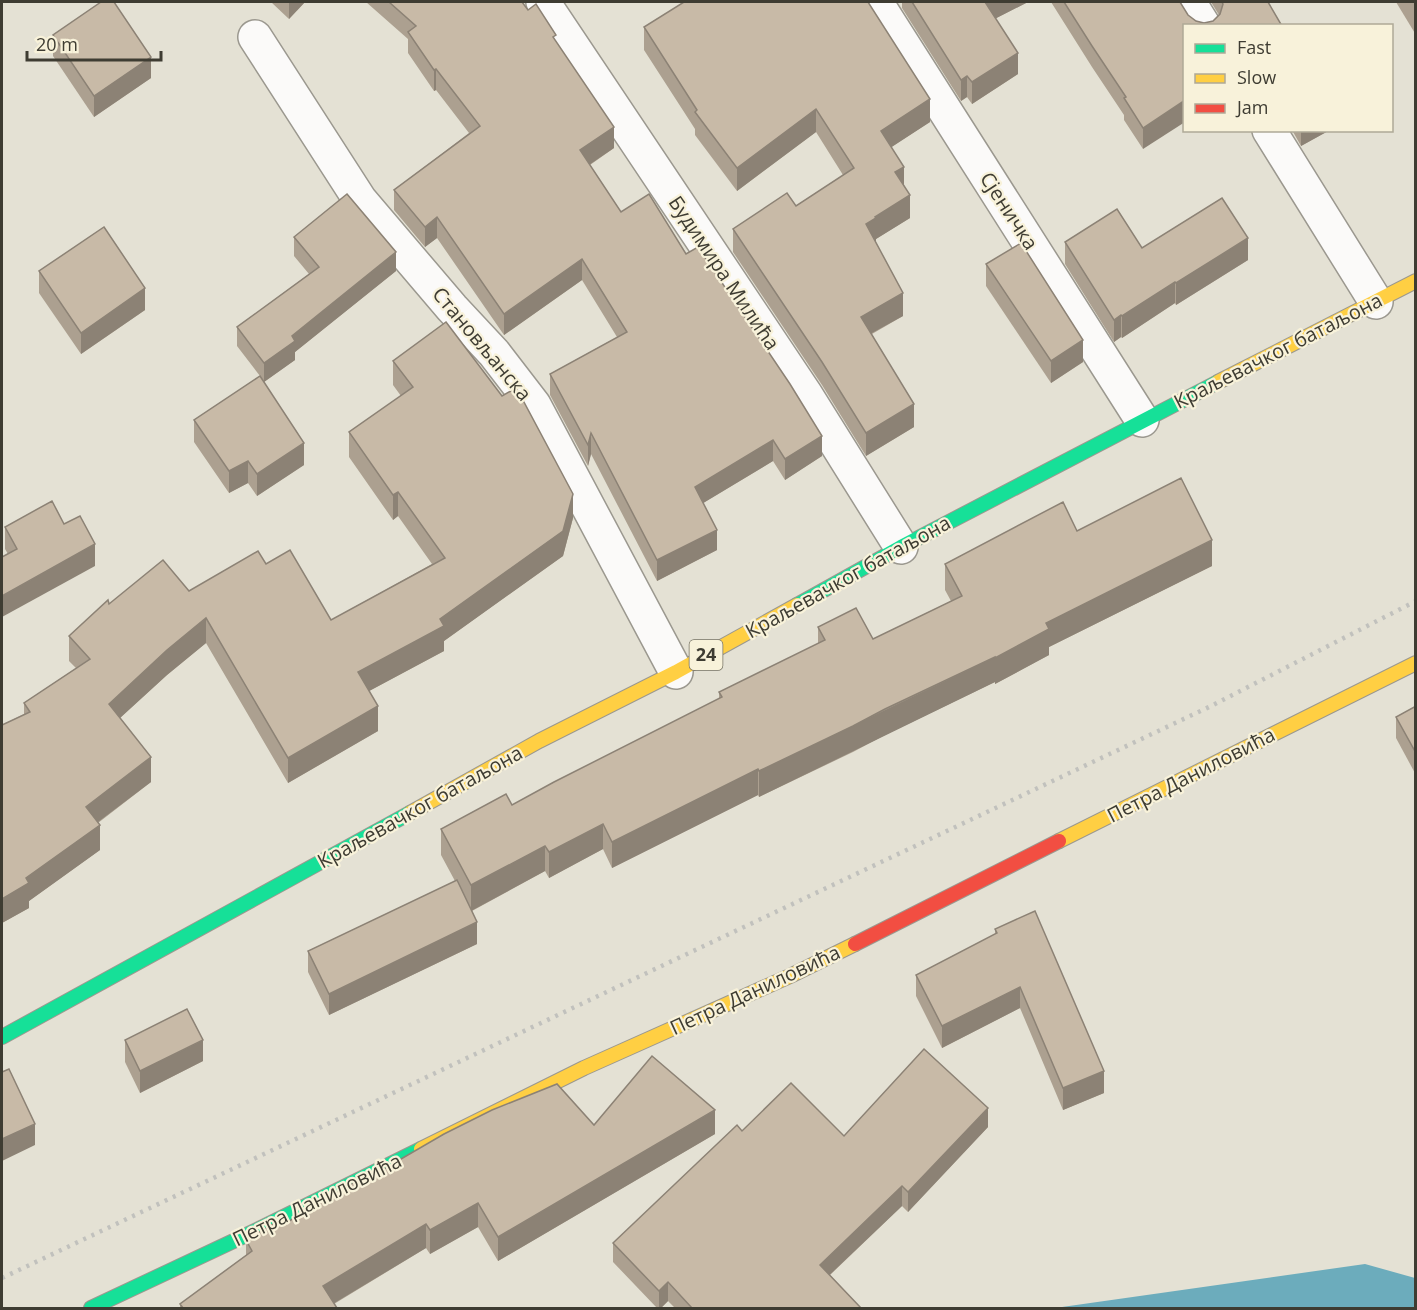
<svg xmlns="http://www.w3.org/2000/svg" width="1417" height="1310" font-family="'Open Sans',sans-serif">
	<rect width="100%" height="100%" fill="#e4e1d4"/>
	<path fill="#6cacbc" d="M1365,1264L1415,1278V1308H1055Z"/>
	<g fill="none" stroke-linecap="round" stroke-linejoin="round">
		<defs>
			<g id="street">
				<path d="M543,2L806,395L901,547"/>
				<path d="M876,2L1142,420"/>
				<path d="M1189,2L1204,26"/>
				<path d="M255,37L360,200L452,308L494,353L534,405L676,672"/>
				<path d="M1269,130L1376,302"/>
			</g>
			<g id="fast">
				<path d="M797,605L901,547L1218,382"/>
				<path d="M2,1037L410,813"/>
				<path d="M91,1308L257,1230L421,1149"/>
			</g>
			<g id="slow">
				<path d="M1218,382L1416,281"/>
				<path d="M410,813L539,741L676,672L797,605"/>
				<path d="M1059,841L1416,663"/>
				<path d="M421,1149L584,1068L790,976L855,944"/>
			</g>
			<path id="jam" d="M855,944L1059,841"/>
		</defs>
		<use href="#street" stroke="#9b988f" stroke-width="36"/>
		<use href="#fast" stroke="#9b988f" stroke-width="16"/>
		<use href="#slow" stroke="#9b988f" stroke-width="16"/>
		<use href="#jam" stroke="#9b988f" stroke-width="16"/>
		<use href="#street" stroke="#fbfaf9" stroke-width="33"/>
		<use href="#fast" stroke="#16e098" stroke-width="14"/>
		<use href="#slow" stroke="#ffcf43" stroke-width="14"/>
		<use href="#jam" stroke="#f24e42" stroke-width="14"/>
		<path stroke="#c1c1bd" stroke-width="4.5" stroke-dasharray="3 6" stroke-linecap="butt" d="M2,1278L1209,707L1416,601"/>
	</g>
	<g fill="#aca090">
		<path d="M271,2H305L289,19Z"/>
		<path d="M366,2H522L528,10L556,42L614,148L590,165L621,212L686,254L822,456L785,480L773,461L703,503L717,550L657,581L591,454L588,466L550,395V374L617,337L582,280L504,335L437,238L425,247L394,210V190L469,133L436,90L434,91L408,53V39Z"/>
		<path d="M902,2H1028L996,18L1018,74L972,104L967,97L961,101L902,8Z"/>
		<path d="M1051,2H1180L1188,15L1196,21L1204,23L1213,21L1219,15L1211,2H1268L1282,26H1185L1143,149L1124,120V115L1092,67Z"/>
		<path d="M1396,2H1416V35Z"/>
		<path d="M644,27L930,122L891,147L904,185L910,218L876,239L875,241L903,316L872,334L914,427L866,456L822,385L733,252V229L796,206L843,175L816,132L737,191L695,135V129L644,50Z"/>
		<path d="M53,35L151,78L94,117L53,56Z"/>
		<path d="M1292,130H1330L1301,146Z"/>
		<path d="M294,237L396,271L295,352V360L264,382L304,465L257,496L248,483L229,493L194,442V420L260,376L237,346V327L309,274L294,256Z"/>
		<path d="M1065,242L1142,248L1248,260L1176,305L1175,303L1122,338L1121,337L1114,342L1065,264Z"/>
		<path d="M986,264L1083,362L1051,383L986,286Z"/>
		<path d="M39,271L145,310L81,354L39,293Z"/>
		<path d="M393,361L573,518L563,556L444,641V651L369,691L378,731L288,783L206,643L167,675L120,718L151,782L98,823L100,850L29,901V908L2,923V725L24,714V703L76,668L69,661V636L109,604L189,591L266,564L331,620L432,564L398,516L393,520L349,457V432L401,396L393,385Z"/>
		<path d="M64,524L95,566L8,554L5,549V527Z"/>
		<path d="M1077,531L1212,566L1049,647V655L995,684V682L885,735L853,752L759,797L758,795L612,868L603,849L549,878L545,871L472,911L477,944L329,1015L308,972V951L455,881L441,855V829L512,805L719,699V692L818,644V627L873,639L951,601L945,590V564Z"/>
		<path d="M1416,706V775L1396,738V717Z"/>
		<path d="M995,929L1104,1093L1063,1110L1020,1008L942,1048L916,996V975L995,935Z"/>
		<path d="M125,1040L203,1061L140,1093L125,1062Z"/>
		<path d="M594,1125L715,1134L498,1261L478,1227L430,1254L426,1248L334,1304L337,1308H180V1304L246,1255V1240L286,1223L377,1173Z"/>
		<path d="M988,1127L908,1212L902,1206L830,1275L861,1308H675L668,1301L661,1308H657L613,1262V1243L742,1131L844,1136Z"/>
	</g>
	<g fill="#8c8275">
		<path d="M289,2H305L289,19Z"/>
		<path d="M985,2H1028L985,24Z"/>
		<path d="M1018,53V74L972,104V82Z"/>
		<path d="M151,57V78L94,117V96Z"/>
		<path d="M436,69V90L434,91V70Z"/>
		<path d="M967,76V97L961,101V80Z"/>
		<path d="M930,99V122L881,154V131Z"/>
		<path d="M1185,100V122L1143,149V128Z"/>
		<path d="M816,109V132L737,191V168Z"/>
		<path d="M614,127V148L580,171V150Z"/>
		<path d="M1301,130H1330L1301,146Z"/>
		<path d="M904,167V190L895,172Z"/>
		<path d="M910,195V218L876,239V241L866,247V224L875,217Z"/>
		<path d="M437,217V238L425,247V227Z"/>
		<path d="M1248,238V260L1176,305V283Z"/>
		<path d="M396,252V271L295,352V360L264,382V363L292,336Z"/>
		<path d="M582,259V280L504,335V314Z"/>
		<path d="M1175,282V303L1122,338V316Z"/>
		<path d="M145,288V310L81,354V333Z"/>
		<path d="M903,293V316L861,339V317Z"/>
		<path d="M1121,315V337L1114,342V320Z"/>
		<path d="M1083,340V362L1051,383V361Z"/>
		<path d="M914,404V427L866,456V433Z"/>
		<path d="M591,433V454L588,466V445Z"/>
		<path d="M822,436V456L785,480V459Z"/>
		<path d="M773,440V461L695,508V487Z"/>
		<path d="M304,443V465L257,496V474Z"/>
		<path d="M248,461V483L229,493V471Z"/>
		<path d="M398,492V516L393,520V495Z"/>
		<path d="M573,494V518L563,556L444,641V651L358,697V672L440,619Z"/>
		<path d="M717,530V550L657,581V560Z"/>
		<path d="M1212,540V566L1049,647V655L995,684V658L1046,623Z"/>
		<path d="M95,544V566L2,617V596Z"/>
		<path d="M206,618V643L167,675L109,728V704L167,650Z"/>
		<path d="M995,657V682L759,797V771Z"/>
		<path d="M378,706V731L288,783V758Z"/>
		<path d="M151,757V782L86,831V807Z"/>
		<path d="M758,769V795L612,868V842Z"/>
		<path d="M603,824V849L549,878V852Z"/>
		<path d="M100,825V850L29,901V908L2,923V899L26,878Z"/>
		<path d="M545,846V871L471,911V885Z"/>
		<path d="M477,922V944L329,1015V994Z"/>
		<path d="M1020,987V1008L942,1048V1026Z"/>
		<path d="M203,1040V1061L140,1093V1071Z"/>
		<path d="M1104,1071V1093L1063,1110V1088Z"/>
		<path d="M988,1108V1127L908,1212V1192Z"/>
		<path d="M715,1110V1134L498,1261V1237Z"/>
		<path d="M35,1124V1145L2,1161V1139Z"/>
		<path d="M902,1186V1206L820,1284V1265Z"/>
		<path d="M478,1203V1227L430,1254V1230Z"/>
		<path d="M426,1224V1248L326,1308L323,1286Z"/>
		<path d="M668,1282V1301L661,1308H659V1291Z"/>
	</g>
	<g fill="#c8baa7" stroke="#8c8275" stroke-width="1.5">
		<path d="M101,2H114L151,57L94,96L53,35Z"/>
		<path d="M389,2H522L528,10L536,4L556,35L553,37L614,127L580,150L621,212L649,194L686,254L698,247L790,384L822,436L785,459L773,440L695,487L717,530L657,560L591,433L588,445L550,374L627,332L582,259L504,314L437,217L425,227L394,190L480,126L436,69L434,70L408,32L416,26Z"/>
		<path d="M684,2H868L930,99L881,131L904,167L895,172L910,195L875,217L876,218L866,224L903,293L861,317L914,404L866,433L822,362L733,229L787,193L796,206L854,168L816,109L737,168L695,112L697,110L644,27Z"/>
		<path d="M912,2H987H985L1018,53L972,82L967,76L961,80Z"/>
		<path d="M1064,2H1180L1188,15L1196,21L1204,23L1213,21L1220,14L1223,4L1222,2H1268L1282,26H1185V100L1143,128L1124,98L1126,97L1092,46Z"/>
		<path d="M347,194L396,252L292,336L295,341L264,363L237,327L319,267L294,237Z"/>
		<path d="M1222,198L1248,238L1176,283L1175,282L1122,316L1121,315L1114,320L1065,242L1117,209L1142,248Z"/>
		<path d="M104,227L145,288L81,333L39,271Z"/>
		<path d="M1021,243L1083,340L1051,361L986,264Z"/>
		<path d="M446,322L502,396L516,388L518,391L573,494L563,531L440,619L444,626L358,672L378,706L288,758L206,618L167,650L109,704L151,757L86,807L100,825L26,878L29,883L2,899V725L30,712L24,703L90,659L69,636L108,600L109,604L163,560L189,591L258,551L266,564L290,550L331,620L445,558L398,492L393,495L349,432L413,387L393,361Z"/>
		<path d="M260,376L304,443L257,474L248,461L229,471L194,420Z"/>
		<path d="M1181,478L1212,540L1046,623L1049,629L995,658V657L885,709L853,726L759,771L758,769L612,842L603,824L549,852L545,846L471,885L441,829L506,794L512,805L554,782L722,697L719,692L825,640L818,627L856,608L873,639L962,596L945,564L1063,502L1077,531Z"/>
		<path d="M52,501L64,524L80,516L95,544L2,596V557L17,549L5,527Z"/>
		<path d="M1416,706V753L1396,717Z"/>
		<path d="M457,880L477,922L329,994L308,951Z"/>
		<path d="M1035,911L1104,1071L1063,1088L1020,987L942,1026L916,975L997,933L995,929Z"/>
		<path d="M187,1009L203,1040L140,1071L125,1040Z"/>
		<path d="M924,1049L988,1108L908,1192L902,1186L820,1265L861,1308H692L668,1282L659,1291L613,1243L737,1125L742,1131L791,1083L844,1136Z"/>
		<path d="M652,1056L715,1110L498,1237L478,1203L430,1230L426,1224L323,1286L337,1308H183L180,1304L252,1251L246,1240L283,1218L286,1223L375,1170L377,1173L444,1134L492,1110L557,1084L594,1125Z"/>
		<path d="M9,1069L35,1124L2,1139V1072Z"/>
	</g>
	<g text-anchor="middle" stroke-width="4.5" stroke-linejoin="round" paint-order="stroke">
		<rect fill="#f8f2da" stroke="#767364" stroke-width="1.5" x="689.5" y="640" width="33" height="30" rx="4.5"/>
		<g font-size="18" font-weight="bold" fill="#3e3c32">
			<text x="706" y="661">24</text>
		</g>
		<g font-size="20" fill="#3e3c32" stroke="#f8f2da">
			<text transform="translate(1009 211) rotate(57)" y="7">Сјеничка</text>
			<text transform="translate(724 273) rotate(56)" y="7">Будимира Милића</text>
			<text transform="translate(482 344) rotate(50)" y="7">Становљанска</text>
			<text transform="translate(1278 351) rotate(-27)" y="7">Краљевачког батаљона</text>
			<text transform="translate(848 577) rotate(-29)" y="7">Краљевачког батаљона</text>
			<text transform="translate(1191 775) rotate(-27)" y="7">Петра Даниловића</text>
			<text transform="translate(420 807) rotate(-29)" y="7">Краљевачког батаљона</text>
			<text transform="translate(755 990) rotate(-25)" y="7">Петра Даниловића</text>
			<text transform="translate(317 1200) rotate(-26)" y="7">Петра Даниловића</text>
		</g>
	</g>
	<rect width="1417" height="1310" fill="none" stroke="#3e3c32" stroke-width="6"/>
	<rect x="1183" y="24" width="210" height="108" fill="#f8f2da" stroke="#aea997" stroke-width="1.5"/>
	<rect x="1195" y="44" width="30" height="9" fill="#16e098" stroke="#aea997" stroke-width="1.5"/>
	<text x="1237" y="54" font-size="18" fill="#3e3c32">Fast</text>
	<rect x="1195" y="74" width="30" height="9" fill="#ffcf43" stroke="#aea997" stroke-width="1.5"/>
	<text x="1237" y="84" font-size="18" fill="#3e3c32">Slow</text>
	<rect x="1195" y="104" width="30" height="9" fill="#f24e42" stroke="#aea997" stroke-width="1.5"/>
	<text x="1237" y="114" font-size="18" fill="#3e3c32">Jam</text>
	<path d="M27 51v9h134v-9" fill="none" stroke="#3e3c32" stroke-width="3"/>
	<text x="36" y="51" font-size="18" fill="#3e3c32" stroke="#f8f2da" stroke-width="4.5" paint-order="stroke">20 m</text>
</svg>
